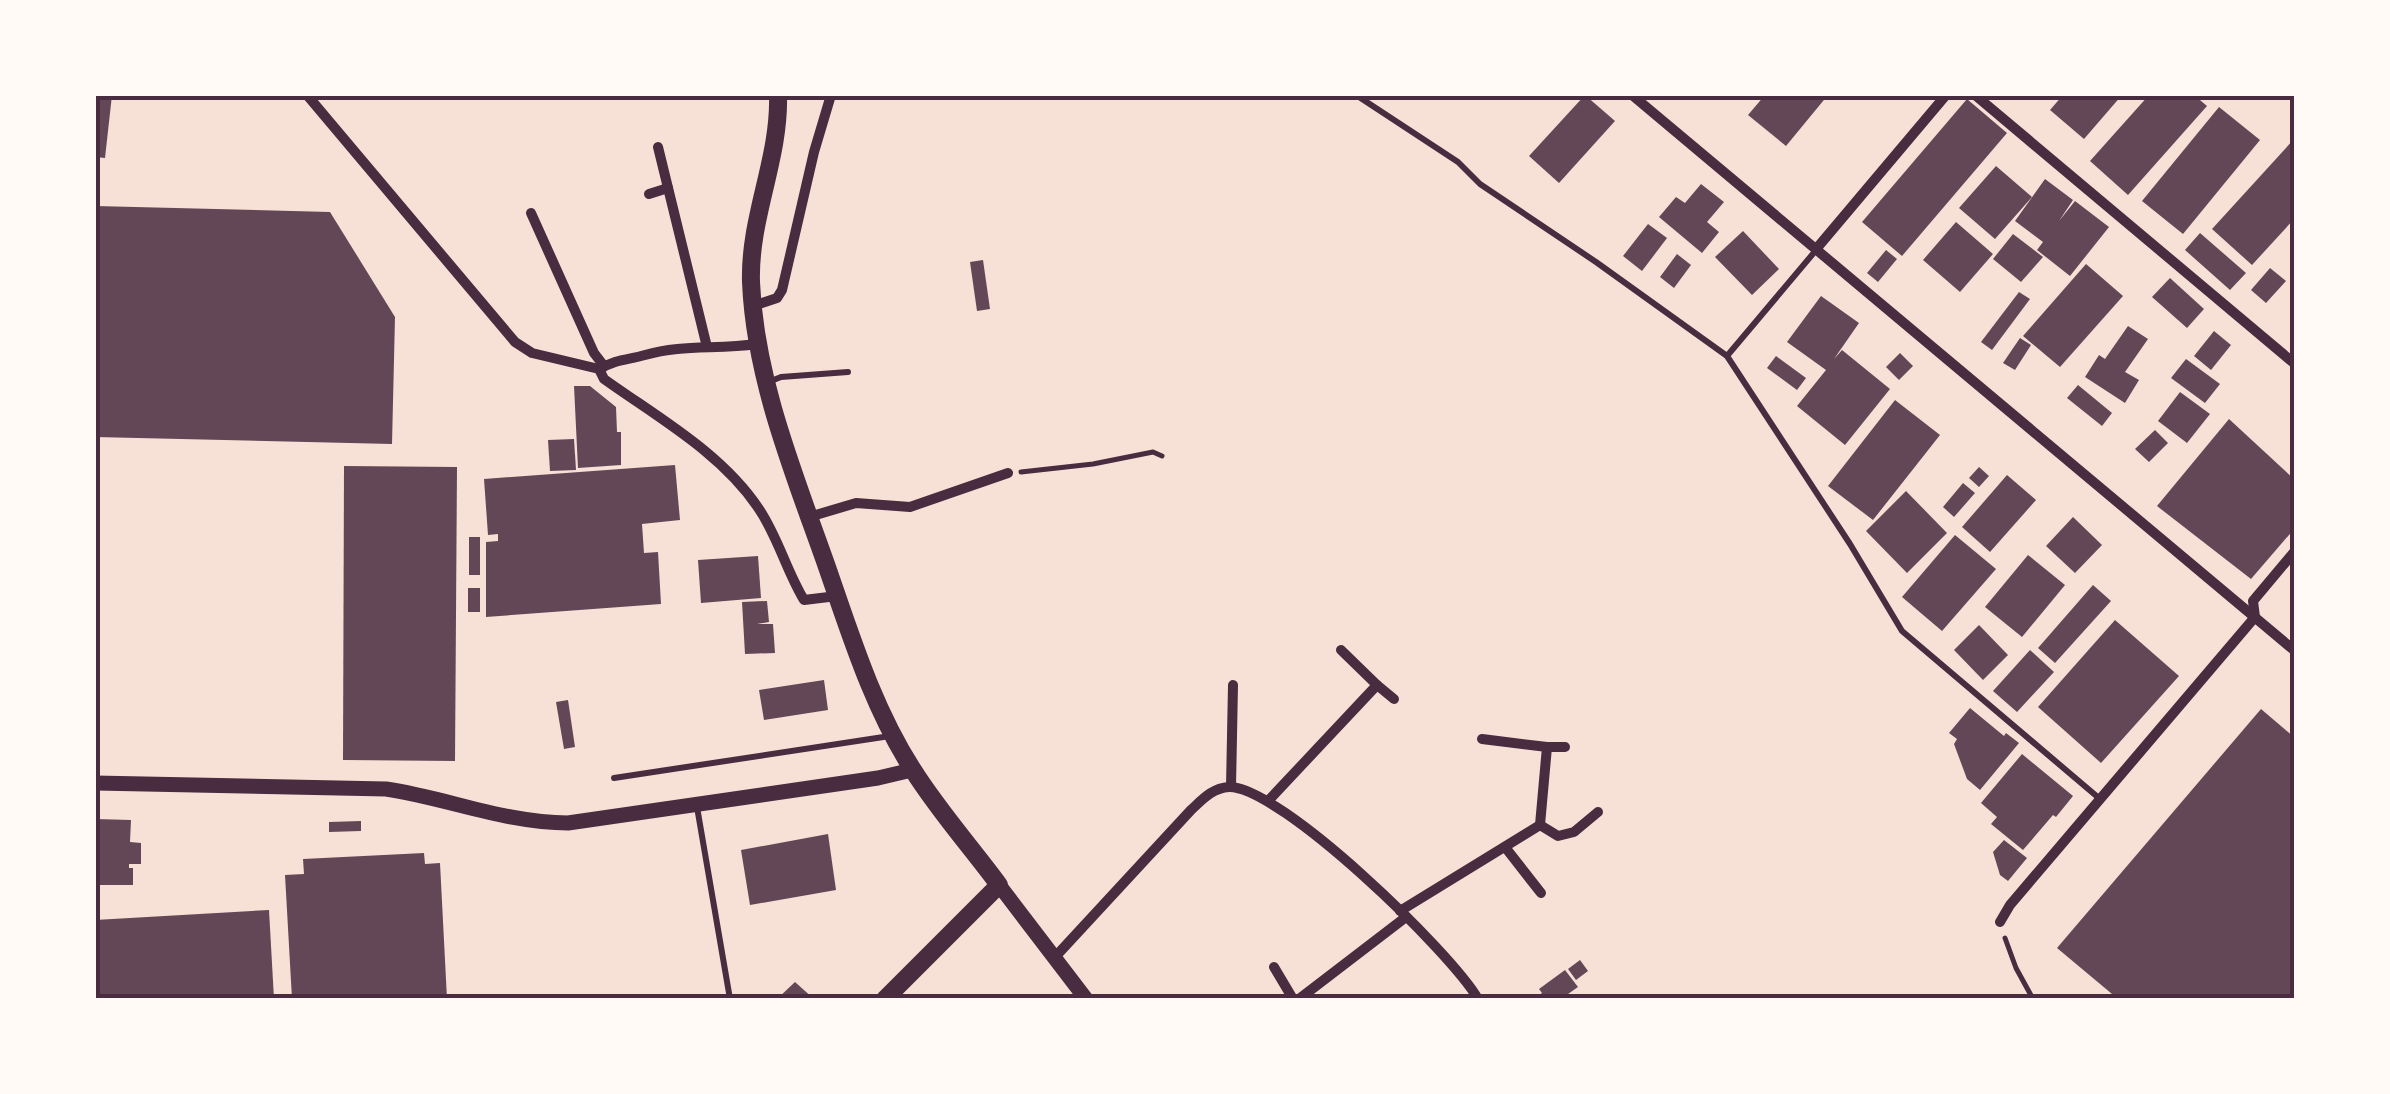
<svg xmlns="http://www.w3.org/2000/svg" width="2390" height="1094" font-family="'Exo 2',sans-serif">
	<rect width="100%" height="100%" fill="#f7e1d7"/>
	<g fill="#644757">
		<path d="M95,95H112L105,158L95,157Z"/>
		<path d="M1585,95L1615,121L1559,183L1529,156Z"/>
		<path d="M1765,95H1828L1786,146L1748,115Z"/>
		<path d="M2063,95H2122L2084,139L2050,110Z"/>
		<path d="M2149,95H2194L2207,106L2128,195L2090,161Z"/>
		<path d="M1967,99L2007,133L1902,256L1862,222Z"/>
		<path d="M2219,107L2260,140L2183,234L2142,201Z"/>
		<path d="M2295,138V218L2252,265L2212,229Z"/>
		<path d="M1996,166L2032,197L1995,239L1959,208Z"/>
		<path d="M2045,179L2073,200L2059,221L2075,201L2109,227L2070,276L2037,250L2043,242L2015,221Z"/>
		<path d="M1701,184L1724,202L1707,222L1719,232L1702,253L1659,217L1676,197L1685,203Z"/>
		<path d="M95,206L330,212L395,317L392,444L95,437Z"/>
		<path d="M1956,222L1993,254L1960,292L1923,260Z"/>
		<path d="M1648,224L1667,238L1642,271L1623,256Z"/>
		<path d="M1743,231L1779,269L1752,295L1715,257Z"/>
		<path d="M2200,233L2246,273L2230,290L2185,250Z"/>
		<path d="M2013,234L2043,257L2021,282L1993,259Z"/>
		<path d="M1886,250L1897,259L1878,282L1867,273Z"/>
		<path d="M1677,254L1691,265L1674,288L1660,277Z"/>
		<path d="M983,260L990,309L977,311L970,262Z"/>
		<path d="M2086,264L2123,296L2060,367L2023,336Z"/>
		<path d="M2270,268L2286,281L2266,303L2251,290Z"/>
		<path d="M2170,278L2204,309L2187,328L2152,297Z"/>
		<path d="M2019,292L2030,299L1992,350L1981,342Z"/>
		<path d="M1821,296L1859,323L1834,359L1842,350L1890,389L1845,445L1797,406L1826,370L1787,342Z"/>
		<path d="M2128,326L2148,339L2125,372L2139,380L2125,403L2085,377L2099,355L2105,359Z"/>
		<path d="M2214,331L2231,345L2211,370L2194,356Z"/>
		<path d="M2020,338L2031,345L2015,370L2003,363Z"/>
		<path d="M1900,353L1913,366L1899,380L1886,367Z"/>
		<path d="M1776,356L1806,378L1797,390L1767,368Z"/>
		<path d="M2186,359L2220,384L2205,403L2171,378Z"/>
		<path d="M2078,385L2112,413L2102,426L2067,398Z"/>
		<path d="M574,386H590L616,407L617,432H621V465L578,468Z"/>
		<path d="M2180,392L2210,414L2187,443L2158,421Z"/>
		<path d="M1895,400L1940,435L1873,520L1828,486Z"/>
		<path d="M2229,419L2295,480V528L2251,579L2157,506Z"/>
		<path d="M2155,430L2168,443L2149,462L2135,449Z"/>
		<path d="M574,439L576,470L550,471L548,440Z"/>
		<path d="M675,465L680,520L642,524L644,553L658,552L661,604L486,617V542L498,541V534L488,535L484,479Z"/>
		<path d="M344,466L457,467L455,761L343,760Z"/>
		<path d="M1979,467L1989,476L1979,487L1969,478Z"/>
		<path d="M2007,475L2036,500L1990,552L1962,527Z"/>
		<path d="M1963,483L1975,493L1954,517L1943,507Z"/>
		<path d="M1906,491L1947,533L1907,573L1866,531Z"/>
		<path d="M2073,517L2102,545L2075,573L2046,546Z"/>
		<path d="M1955,535L1996,569L1942,631L1902,597Z"/>
		<rect x="469" y="537" width="11" height="38"/>
		<path d="M2028,555L2065,585L2022,637L1985,607Z"/>
		<path d="M758,556L761,598L701,603L698,560Z"/>
		<path d="M2093,585L2111,601L2055,663L2038,648Z"/>
		<rect x="468" y="588" width="12" height="24"/>
		<path d="M767,601L769,622L757,624H773L775,653L745,654L742,602Z"/>
		<path d="M2115,620L2179,676L2101,763L2038,707Z"/>
		<path d="M1979,625L2008,655L1983,680L1954,650Z"/>
		<path d="M2030,650L2054,672L2017,712L1993,691Z"/>
		<path d="M824,680L828,710L764,720L759,690Z"/>
		<path d="M568,700L575,747L564,749L556,702Z"/>
		<path d="M1970,708L2004,736L2006,733L2019,743L1980,790L1967,779L1954,744L1957,739L1949,733Z"/>
		<path d="M2261,709L2295,738V999H2118L2057,948Z"/>
		<path d="M2022,754L2073,796L2056,817L2053,815L2023,850L1991,824L1997,817L1981,803Z"/>
		<path d="M95,819L131,820L130,842L141,843V864H129V868H133V885H95Z"/>
		<path d="M361,821V831L329,832V822Z"/>
		<path d="M828,834L836,890L750,905L741,850Z"/>
		<path d="M2004,840L2027,858L2008,881L2000,875L1993,852Z"/>
		<path d="M424,853L425,864L440,863L447,999H292L285,875L304,874L303,859Z"/>
		<path d="M269,910L274,999H95V920Z"/>
		<path d="M1580,960L1588,971L1576,980L1568,969Z"/>
		<path d="M1565,970L1578,987L1561,999H1534L1542,993L1539,989Z"/>
		<path d="M795,982L814,999H777Z"/>
	</g>
	<g fill="none" stroke-linecap="round" stroke-linejoin="round">
		<g stroke="#4a2c40" stroke-width="5">
			<path d="M1021,472L1093,464L1153,452L1162,456"/>
			<path d="M2005,938L2016,968L2033,999"/>
		</g>
		<g stroke="#4a2c40" stroke-width="6">
			<path d="M1356,95L1458,162L1480,184L1596,262L1727,356L1850,544L1902,631L2100,799"/>
			<path d="M1727,356L1817,249"/>
			<path d="M771,381L781,377L848,372"/>
			<path d="M614,778L890,736"/>
			<path d="M697,807L730,999"/>
		</g>
		<g stroke="#4a2c40" stroke-width="10">
			<path d="M307,95L515,342L532,353L599,369L604,379C657,417 722,453 759,509C778,537 786,570 804,600L837,596"/>
			<path d="M1632,95L2295,651"/>
			<path d="M1975,95L2295,364"/>
			<path d="M658,147L707,347"/>
			<path d="M649,194L668,188"/>
			<path d="M531,213L594,353L604,366"/>
			<path d="M1817,248L1946,95"/>
			<path d="M753,306L777,298L782,290L814,152L831,95"/>
			<path d="M600,369C616,359 628,360 645,355C682,344 718,350 756,344"/>
			<path d="M809,517L856,503L910,507L1008,473"/>
			<path d="M1377,685L1394,699"/>
			<path d="M1547,747H1565"/>
			<path d="M1231,787L1233,685"/>
			<path d="M1268,801L1377,685L1341,650"/>
			<path d="M1540,825L1558,836L1574,832L1598,812"/>
			<path d="M1505,847L1541,893"/>
			<path d="M1400,911L1540,825L1547,747L1482,739"/>
			<path d="M2000,922L2010,905L2255,617L2253,601L2295,551"/>
			<path d="M1056,956L1191,810C1202,800 1212,788 1229,787C1280,786 1452,953 1478,999"/>
			<path d="M1274,967L1293,999"/>
			<path d="M1299,999L1406,917"/>
		</g>
		<g stroke="#4a2c40" stroke-width="15">
			<path d="M95,783L386,789C447,798 506,823 568,823L878,778L912,770"/>
			<path d="M999,885L1086,999"/>
		</g>
		<path stroke="#4a2c40" stroke-width="18" d="M778,95C780,159 749,217 751,282C755,380 795,476 827,567C851,636 873,708 913,770C938,810 971,847 999,885L885,999"/>
	</g>
	<rect width="2390" height="1094" fill="none" stroke="#fffaf5" stroke-width="195"/>
	<rect x="98" y="98" width="2194" height="898" fill="none" stroke="#4a2c40" stroke-width="4"/>
</svg>
